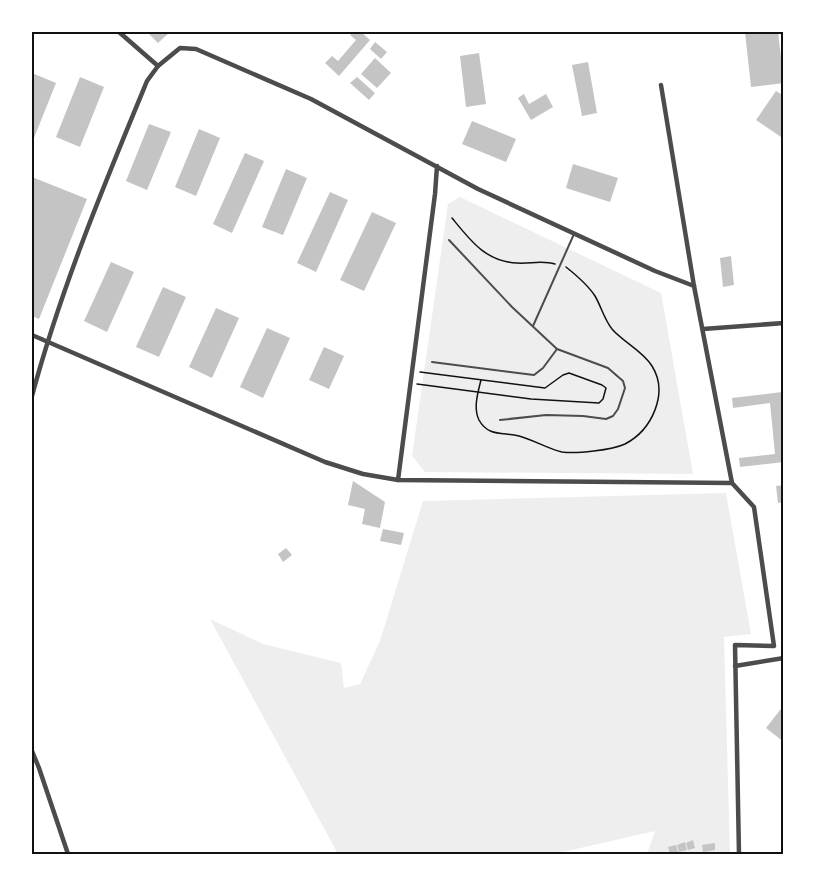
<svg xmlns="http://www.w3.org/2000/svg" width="815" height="886" font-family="Raleway,sans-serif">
	<rect width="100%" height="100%" fill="#fff"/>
	<g fill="#eee">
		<path d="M460,197L661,293L693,474L425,472L412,456L448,204Z"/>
		<path d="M726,493L751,634L724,637L730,854H647L655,831L554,854H338L210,619L263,644L341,663L344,688L360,684L380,641L423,501Z"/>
	</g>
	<g fill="#c4c4c4">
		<path d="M147,32H170L158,43Z"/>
		<path d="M354,32H361L370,40L339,76L325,63L332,56L338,61L356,40L350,35Z"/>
		<path d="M745,32H778L784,83L751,87Z"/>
		<path d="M375,42L387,52L381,59L370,49Z"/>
		<path d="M479,53L486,104L466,107L460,56Z"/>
		<path d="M375,58L391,73L377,88L361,74Z"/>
		<path d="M588,62L597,113L582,116L572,65Z"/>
		<path d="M32,73L56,83L32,143Z"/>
		<path d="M80,77L104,87L80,147L56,137Z"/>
		<path d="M357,77L375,93L369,100L350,83Z"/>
		<path d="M776,91L784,96V139L756,120Z"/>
		<path d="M524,94L529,104L546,94L553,107L531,120L518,98Z"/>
		<path d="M472,121L516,139L506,162L462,144Z"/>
		<path d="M149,124L171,132L147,190L126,181Z"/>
		<path d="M199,129L220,138L196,196L175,187Z"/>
		<path d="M245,153L264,161L232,233L213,224Z"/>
		<path d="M573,164L618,178L610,202L566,188Z"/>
		<path d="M286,169L307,178L283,235L262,227Z"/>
		<path d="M32,177L87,199L39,319L32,316Z"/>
		<path d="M330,192L348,200L316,272L297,263Z"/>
		<path d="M372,212L396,223L364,291L340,280Z"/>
		<path d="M731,256L734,285L723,287L720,258Z"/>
		<path d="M111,262L134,272L107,332L84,321Z"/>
		<path d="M163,287L186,297L159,357L136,347Z"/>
		<path d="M216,308L239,318L212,378L189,367Z"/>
		<path d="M267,328L290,338L263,398L240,387Z"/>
		<path d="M324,347L344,356L329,389L309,380Z"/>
		<path d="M782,392L784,462L740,467L739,458L775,454L770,403L733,408L732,398Z"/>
		<path d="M353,481L385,502L380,528L362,524L365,509L348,505Z"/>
		<path d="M784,485V502L778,503L776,486Z"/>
		<path d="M383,529L404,533L401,545L380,541Z"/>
		<path d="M286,548L292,555L283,562L278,554Z"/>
		<path d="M784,705V742L766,728Z"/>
		<path d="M693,840L695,848L688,850L686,843Z"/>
		<path d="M685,842L687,850L679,852L677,845Z"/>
		<path d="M715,843V850L703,852L702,845Z"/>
		<path d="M676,845L678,852L670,854L668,847Z"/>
	</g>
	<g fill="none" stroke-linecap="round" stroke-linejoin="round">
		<g stroke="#111" stroke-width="1.5">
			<path d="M452,218C470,240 486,262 517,263C530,264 542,260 555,264"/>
			<path d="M481,380C478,392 473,408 479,420C488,437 504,432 519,436C534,440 548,449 562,452C576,454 612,450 625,444C652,430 669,393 652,366C643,351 623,342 612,329C604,319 601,306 595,296C588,285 576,275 566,267"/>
			<path d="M417,384L531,399L599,403L603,399L606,388L602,385L569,373L563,375L545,388L420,372"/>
		</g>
		<g stroke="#4c4c4c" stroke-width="2">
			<path d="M449,240L512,307L557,349L608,368L623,381L625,388L618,409L613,416L606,419L583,416L546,415L500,420"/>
			<path d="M533,326L574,234"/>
			<path d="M432,362L534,375L543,368L557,349"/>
		</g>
		<g stroke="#4c4c4c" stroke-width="4.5">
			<path d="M119,32L158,66L180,48L196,49L311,99L478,189L655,271L694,286"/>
			<path d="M661,85L694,286L732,483L754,507L774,646L735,645L739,854"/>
			<path d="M703,329L784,323"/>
			<path d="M32,335L325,462L363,474L398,480L732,483"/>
			<path d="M32,396C61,288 104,185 147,81L158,66"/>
			<path d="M398,480L435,194L437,166"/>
			<path d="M735,666L784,658"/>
			<path d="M32,751L39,768L68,854"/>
		</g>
	</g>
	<rect width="815" height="886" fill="none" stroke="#ffffff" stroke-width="66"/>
	<rect x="33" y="33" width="749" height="820" fill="none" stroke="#111" stroke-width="2"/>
</svg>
